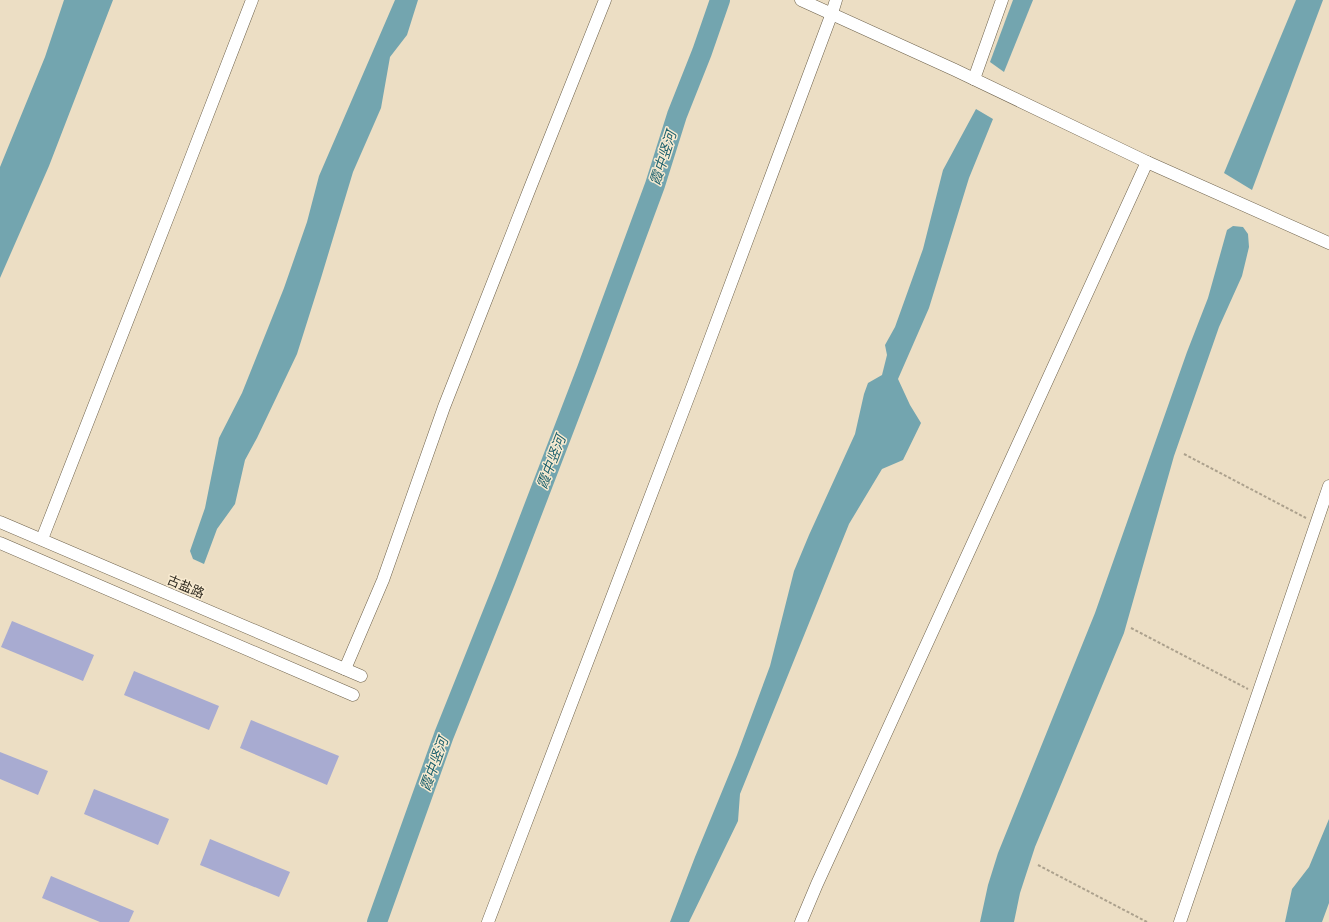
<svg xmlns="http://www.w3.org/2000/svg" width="1329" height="922" font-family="Merriweather,'Noto Sans SC',serif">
	<rect width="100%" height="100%" fill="#ecdec4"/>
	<g fill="#73a5af">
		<path d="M64,0H113L49,166L0,278V167L45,57Z"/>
		<path d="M395,0H418L407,35L390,57L381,108L353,172L321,278L297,354L257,438L245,460L235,504L217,529L204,564L193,559L190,551L205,508L219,438L242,393L284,288L307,222L319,176Z"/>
		<path d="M1013,0H1033L1004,72L990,62Z"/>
		<path d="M1296,0H1323L1252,190L1224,173Z"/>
		<path d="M976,109L993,119L969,178L929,308L898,379L910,405L921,423L903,460L882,469L849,524L740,794L738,821L689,922H670L695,857L737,755L770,666L794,571L809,535L855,434L864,394L868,383L882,375L887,355L885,345L895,327L923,249L943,170Z"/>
		<path d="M1233,226L1243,227L1248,234L1249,247L1242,276L1219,327L1174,456L1124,633L1035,847L1020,893L1014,922H980L988,885L998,853L1095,613L1187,352L1208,298L1227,230Z"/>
		<path d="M1329,819V903L1322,922H1285L1292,889L1309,867Z"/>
	</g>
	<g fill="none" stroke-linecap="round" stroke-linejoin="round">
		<path stroke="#73a5af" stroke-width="20" d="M377,922L444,735L506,580L587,369L655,185L677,115L702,52L720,0"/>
	</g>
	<g fill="#a8abd1">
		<path d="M12,621L94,655L83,681L1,647Z"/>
		<path d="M134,671L219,706L209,730L124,695Z"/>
		<path d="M251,720L339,756L327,785L240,748Z"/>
		<path d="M0,752L48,771L38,795L0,779Z"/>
		<path d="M94,789L169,819L158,845L84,814Z"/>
		<path d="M210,839L290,872L279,897L200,865Z"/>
		<path d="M51,876L134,911L129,922H100L42,898Z"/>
	</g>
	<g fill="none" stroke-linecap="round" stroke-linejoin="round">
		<defs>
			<g id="minor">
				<path d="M801,0L955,70L1147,162L1329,243"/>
				<path d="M974,79L1002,0"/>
				<path d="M0,522L361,676"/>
				<path d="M42,539L175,199L252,0"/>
				<path d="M0,543L353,695"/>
				<path d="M345,669L383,580L444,407L530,188L605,0"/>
				<path d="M488,922L693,385L832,13L836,0"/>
				<path d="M801,922L817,884L1147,162"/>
				<path d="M1180,922L1329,486"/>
			</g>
		</defs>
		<use href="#minor" stroke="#6d614b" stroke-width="13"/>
		<g stroke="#aca18d" stroke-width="2" stroke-dasharray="3 2" stroke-linecap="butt">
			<path d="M1184,454L1306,518"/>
			<path d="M1131,628L1248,689"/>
			<path d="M1038,865L1147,922"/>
		</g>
		<use href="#minor" stroke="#fff" stroke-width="12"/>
	</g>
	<g text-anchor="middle" stroke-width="3" stroke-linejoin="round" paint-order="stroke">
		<g font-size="13" fill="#2f2a20" stroke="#f9ebd1">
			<text transform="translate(186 586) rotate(23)" y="5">古盐路</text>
		</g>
		<g font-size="14" font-style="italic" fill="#1d616d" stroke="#f9ebd1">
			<text transform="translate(663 158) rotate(-72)" y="5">霞中竖河</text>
			<text transform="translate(551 462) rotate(-69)" y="5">霞中竖河</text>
			<text transform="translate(434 764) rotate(-70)" y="5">霞中竖河</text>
		</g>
	</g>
</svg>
